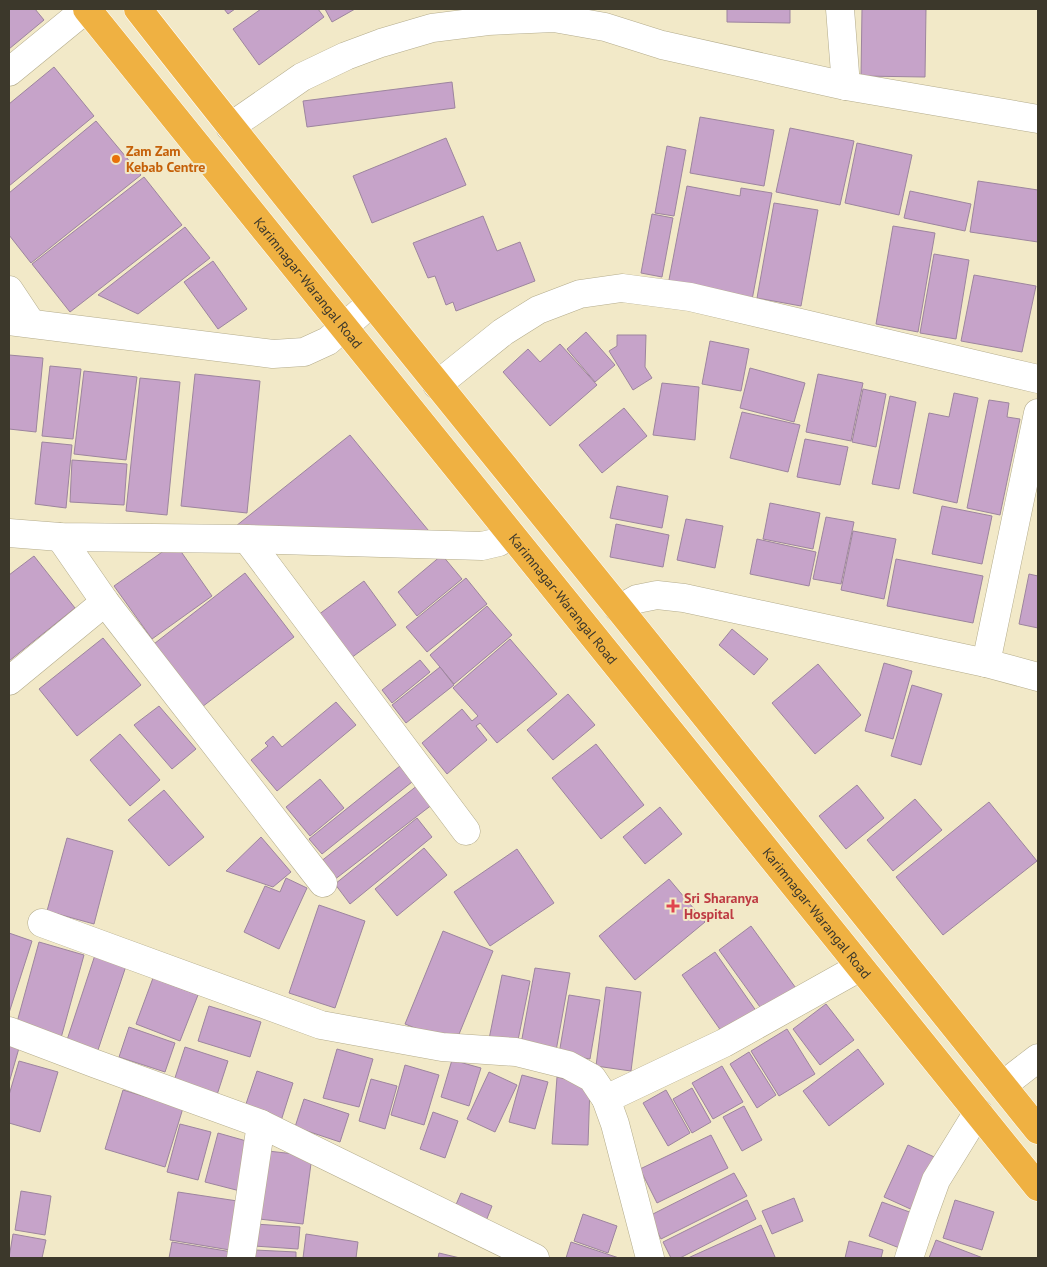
<svg xmlns="http://www.w3.org/2000/svg" width="1047" height="1267" font-family="'PT Sans',sans-serif">
	<rect width="100%" height="100%" fill="#f2e9c8"/>
	<g fill="#c6a3c9" stroke="#9d859e">
		<path d="M9,9H35L44,20L9,49Z"/>
		<path d="M224,9H235L228,14Z"/>
		<path d="M261,9H318L324,17L259,65L233,29Z"/>
		<path d="M325,9H355L332,22Z"/>
		<path d="M727,9H790V23L727,22Z"/>
		<path d="M862,9H926L925,77L861,76Z"/>
		<path d="M54,67L94,116L9,186V104Z"/>
		<path d="M452,82L455,108L307,127L303,101Z"/>
		<path d="M700,117L774,130L764,186L690,173Z"/>
		<path d="M96,121L141,175L31,263L9,235V193Z"/>
		<path d="M790,128L854,141L840,205L776,192Z"/>
		<path d="M446,138L466,185L372,223L353,176Z"/>
		<path d="M857,143L912,155L899,215L845,203Z"/>
		<path d="M667,146L686,150L674,216L655,213Z"/>
		<path d="M144,177L182,225L70,312L32,264Z"/>
		<path d="M978,181L1038,190V242L970,232Z"/>
		<path d="M687,186L740,196L741,188L772,193L752,300L668,285Z"/>
		<path d="M910,191L971,204L965,231L904,218Z"/>
		<path d="M774,203L818,210L801,306L757,298Z"/>
		<path d="M652,214L673,218L662,277L641,273Z"/>
		<path d="M483,216L497,251L520,242L535,281L456,311L453,302L446,305L435,276L428,278L413,243Z"/>
		<path d="M893,226L935,233L918,332L876,324Z"/>
		<path d="M185,227L210,258L138,314L98,295Z"/>
		<path d="M934,254L969,260L956,339L920,333Z"/>
		<path d="M213,261L247,309L218,329L184,282Z"/>
		<path d="M974,275L1036,286L1022,352L961,341Z"/>
		<path d="M586,332L615,365L595,382L567,349Z"/>
		<path d="M617,335H646L645,367L652,378L633,390L609,351L617,346Z"/>
		<path d="M710,341L749,349L741,391L702,384Z"/>
		<path d="M560,344L597,385L550,426L503,372L528,349L540,362Z"/>
		<path d="M9,355L43,358L36,432L9,429Z"/>
		<path d="M50,366L81,369L73,439L42,436Z"/>
		<path d="M750,368L805,383L794,422L740,408Z"/>
		<path d="M84,371L137,377L126,460L74,454Z"/>
		<path d="M195,374L260,381L247,513L181,506Z"/>
		<path d="M818,374L863,383L851,441L806,432Z"/>
		<path d="M140,378L180,382L167,515L126,511Z"/>
		<path d="M662,383L699,387L695,440L653,435Z"/>
		<path d="M863,389L886,394L876,447L852,442Z"/>
		<path d="M954,393L978,398L957,503L913,493L929,413L949,417Z"/>
		<path d="M890,396L916,402L899,489L872,484Z"/>
		<path d="M989,400L1009,403L1007,417L1020,419L1000,515L967,508Z"/>
		<path d="M624,408L647,436L602,473L579,445Z"/>
		<path d="M742,412L800,425L788,472L730,458Z"/>
		<path d="M350,435L433,536L236,526Z"/>
		<path d="M805,439L848,447L840,485L797,477Z"/>
		<path d="M42,442L72,445L66,508L35,504Z"/>
		<path d="M72,460L127,464L124,505L70,502Z"/>
		<path d="M617,486L668,496L662,528L610,518Z"/>
		<path d="M770,503L820,513L813,549L763,539Z"/>
		<path d="M942,506L992,516L982,564L932,554Z"/>
		<path d="M826,517L854,522L841,584L813,579Z"/>
		<path d="M686,519L723,526L715,568L677,560Z"/>
		<path d="M616,524L669,535L663,567L610,557Z"/>
		<path d="M853,531L896,539L884,599L841,590Z"/>
		<path d="M757,539L816,552L809,586L750,574Z"/>
		<path d="M175,543L212,596L152,639L114,586Z"/>
		<path d="M442,555L462,579L417,616L398,592Z"/>
		<path d="M34,556L75,608L9,661V575Z"/>
		<path d="M896,559L983,576L973,623L887,606Z"/>
		<path d="M245,573L294,637L198,710L150,647Z"/>
		<path d="M1029,574L1038,576V628L1019,624Z"/>
		<path d="M466,578L487,604L427,652L406,627Z"/>
		<path d="M364,581L396,625L351,658L318,615Z"/>
		<path d="M487,606L512,635L454,684L430,655Z"/>
		<path d="M732,629L768,659L754,675L719,645Z"/>
		<path d="M103,638L141,685L77,736L39,689Z"/>
		<path d="M510,639L557,694L497,743L480,723L476,726L487,740L447,774L422,743L462,709L472,721L478,716L453,688Z"/>
		<path d="M420,660L430,672L392,703L382,690Z"/>
		<path d="M884,663L912,671L893,739L865,731Z"/>
		<path d="M818,664L861,715L815,754L772,703Z"/>
		<path d="M440,667L454,685L406,723L392,705Z"/>
		<path d="M912,685L942,694L921,765L891,756Z"/>
		<path d="M568,694L595,725L553,760L527,730Z"/>
		<path d="M336,702L356,725L277,791L251,760L268,746L265,743L273,736L282,747Z"/>
		<path d="M159,706L196,749L172,769L134,725Z"/>
		<path d="M120,734L160,780L130,806L90,760Z"/>
		<path d="M596,744L644,805L601,839L552,778Z"/>
		<path d="M400,766L412,782L322,854L309,839Z"/>
		<path d="M320,779L344,808L310,836L286,807Z"/>
		<path d="M418,785L433,804L334,880L320,862Z"/>
		<path d="M857,785L884,818L846,849L819,816Z"/>
		<path d="M164,790L204,837L169,866L128,820Z"/>
		<path d="M915,799L942,830L893,871L867,840Z"/>
		<path d="M989,802L1037,861L943,935L896,877Z"/>
		<path d="M660,807L682,834L645,864L623,837Z"/>
		<path d="M417,818L432,837L350,904L335,884Z"/>
		<path d="M261,837L291,872L273,887L226,871Z"/>
		<path d="M67,838L113,851L94,924L47,911Z"/>
		<path d="M424,848L447,875L397,916L375,889Z"/>
		<path d="M517,849L554,903L490,946L454,892Z"/>
		<path d="M286,878L307,888L279,949L244,932L265,886L280,892Z"/>
		<path d="M669,879L705,922L635,980L599,936Z"/>
		<path d="M319,905L365,921L335,1008L289,993Z"/>
		<path d="M751,926L798,991L765,1014L719,950Z"/>
		<path d="M443,931L493,951L455,1044L405,1024Z"/>
		<path d="M9,933L32,941L9,1013Z"/>
		<path d="M39,942L84,955L61,1038L16,1026Z"/>
		<path d="M715,952L759,1015L726,1038L682,975Z"/>
		<path d="M95,955L126,966L98,1050L67,1040Z"/>
		<path d="M535,968L570,973L556,1051L521,1044Z"/>
		<path d="M502,975L530,981L516,1050L488,1044Z"/>
		<path d="M153,978L198,995L180,1041L136,1024Z"/>
		<path d="M606,987L641,992L631,1071L596,1066Z"/>
		<path d="M569,995L600,1000L590,1059L559,1054Z"/>
		<path d="M826,1004L854,1040L820,1065L793,1029Z"/>
		<path d="M209,1006L261,1022L250,1057L198,1041Z"/>
		<path d="M129,1027L175,1043L165,1072L119,1057Z"/>
		<path d="M787,1029L815,1074L779,1096L751,1051Z"/>
		<path d="M9,1038L21,1041L9,1083Z"/>
		<path d="M185,1047L228,1061L216,1098L173,1084Z"/>
		<path d="M337,1049L373,1059L359,1107L323,1098Z"/>
		<path d="M858,1049L884,1084L829,1126L803,1091Z"/>
		<path d="M749,1052L776,1095L757,1108L730,1064Z"/>
		<path d="M452,1060L481,1068L469,1106L441,1097Z"/>
		<path d="M19,1061L58,1072L40,1132L9,1123V1095Z"/>
		<path d="M405,1065L439,1075L424,1125L391,1115Z"/>
		<path d="M722,1066L743,1102L713,1119L692,1083Z"/>
		<path d="M257,1071L293,1083L281,1121L244,1110Z"/>
		<path d="M489,1072L517,1085L495,1132L467,1119Z"/>
		<path d="M522,1075L548,1082L535,1129L509,1122Z"/>
		<path d="M557,1077L590,1085L588,1145L552,1144Z"/>
		<path d="M371,1079L397,1086L385,1129L359,1121Z"/>
		<path d="M692,1088L711,1122L692,1133L673,1099Z"/>
		<path d="M123,1090L183,1108L165,1167L105,1149Z"/>
		<path d="M666,1090L690,1133L668,1146L643,1103Z"/>
		<path d="M304,1099L349,1114L340,1142L295,1127Z"/>
		<path d="M744,1106L762,1140L742,1151L723,1117Z"/>
		<path d="M433,1112L458,1121L445,1158L420,1149Z"/>
		<path d="M180,1124L211,1132L198,1180L167,1172Z"/>
		<path d="M218,1133L257,1144L244,1192L205,1182Z"/>
		<path d="M711,1135L728,1168L657,1203L640,1169Z"/>
		<path d="M908,1145L941,1160L917,1212L884,1197Z"/>
		<path d="M268,1151L312,1156L303,1224L259,1219Z"/>
		<path d="M734,1173L747,1196L661,1239L649,1216Z"/>
		<path d="M21,1191L51,1196L45,1235L15,1230Z"/>
		<path d="M178,1192L244,1202L236,1251L170,1240Z"/>
		<path d="M461,1193L492,1206L484,1226L452,1214Z"/>
		<path d="M794,1198L803,1221L772,1234L762,1211Z"/>
		<path d="M747,1200L756,1219L680,1258H671L663,1242Z"/>
		<path d="M955,1200L994,1212L982,1250L943,1238Z"/>
		<path d="M882,1202L915,1214L902,1249L869,1236Z"/>
		<path d="M583,1214L617,1226L608,1253L574,1241Z"/>
		<path d="M255,1224L300,1227L298,1249L254,1246Z"/>
		<path d="M761,1225L775,1257L773,1258H688Z"/>
		<path d="M13,1234L46,1240L42,1258H9Z"/>
		<path d="M306,1234L358,1242L356,1258H303Z"/>
		<path d="M936,1240L983,1258H929Z"/>
		<path d="M849,1241L883,1250L881,1258H845Z"/>
		<path d="M172,1242L238,1253L237,1258H169Z"/>
		<path d="M571,1242L619,1258H566Z"/>
		<path d="M255,1250L296,1252V1258H254Z"/>
		<path d="M439,1253L460,1258H438Z"/>
	</g>
	<g fill="none" stroke-linecap="round" stroke-linejoin="round">
		<defs>
			<g id="minor">
				<path d="M840,9L846,86"/>
				<path d="M9,72L86,9"/>
				<path d="M230,127L302,77L346,56L381,43L432,28L488,21L554,18L605,27L662,45L846,86L1038,119"/>
				<path d="M9,290L31,323"/>
				<path d="M9,321L273,354L304,352L328,341L371,303"/>
				<path d="M437,385L503,332L538,310L580,294L622,288L690,297L1038,379"/>
				<path d="M9,533L60,537L247,539L482,546L499,542L511,535"/>
				<path d="M60,537L105,602L323,883"/>
				<path d="M247,539L466,831"/>
				<path d="M619,609L637,599L657,595L684,598L986,663L1038,677"/>
				<path d="M986,663L1038,413"/>
				<path d="M9,681L105,602"/>
				<path d="M42,923L321,1025L442,1047L516,1052L568,1065L592,1078L606,1099L615,1124L650,1258"/>
				<path d="M9,1031L96,1064L261,1124L535,1258"/>
				<path d="M1003,1085L1038,1058"/>
				<path d="M606,1099L724,1043L860,967"/>
				<path d="M241,1258L261,1124"/>
				<path d="M909,1258L923,1216L936,1180L978,1112"/>
			</g>
			<g id="highway">
				<path id="s1" d="M87,9L1038,1187"/>
				<path d="M138,9C295,210 457,408 617,606C758,780 898,955 1038,1130"/>
			</g>
		</defs>
		<use href="#minor" stroke="#b4ac8c" stroke-width="29"/>
		<use href="#highway" stroke="#fff" stroke-width="29"/>
		<use href="#minor" stroke="#fff" stroke-width="28"/>
		<use href="#highway" stroke="#efb142" stroke-width="28"/>
	</g>
	<circle fill="#e8710a" stroke="#f2e9c8" stroke-width="2" cx="116" cy="159" r="5"/>
	<path fill="#e0444e" stroke="#f2e9c8" stroke-width="2" d="M670.5 898.5h5v5h5v5h-5v5h-5v-5h-5v-5h5z"/>
	<g text-anchor="middle" stroke-width="4" stroke-linejoin="round" paint-order="stroke">
		<g font-size="14" font-weight="bold" fill="#c56008" stroke="#f2e9c8" text-anchor="start">
			<text x="126" y="156">Zam Zam<tspan x="126" dy="16">Kebab Centre</tspan></text>
		</g>
		<g font-size="14" fill="#3c382b" stroke="#f2e9c8">
			<text dy="5" stroke="none"><textPath href="#s1" startOffset="352">Karimnagar-Warangal Road</textPath></text>
			<text dy="5" stroke="none"><textPath href="#s1" startOffset="758">Karimnagar-Warangal Road</textPath></text>
			<text dy="5" stroke="none"><textPath href="#s1" startOffset="1162">Karimnagar-Warangal Road</textPath></text>
		</g>
		<g font-size="14" font-weight="bold" fill="#be3a42" stroke="#f2e9c8" text-anchor="start">
			<text x="684" y="903">Sri Sharanya<tspan x="684" dy="16">Hospital</tspan></text>
		</g>
	</g>
	<rect width="1047" height="1267" fill="none" stroke="#3c382b" stroke-width="20"/>
</svg>
